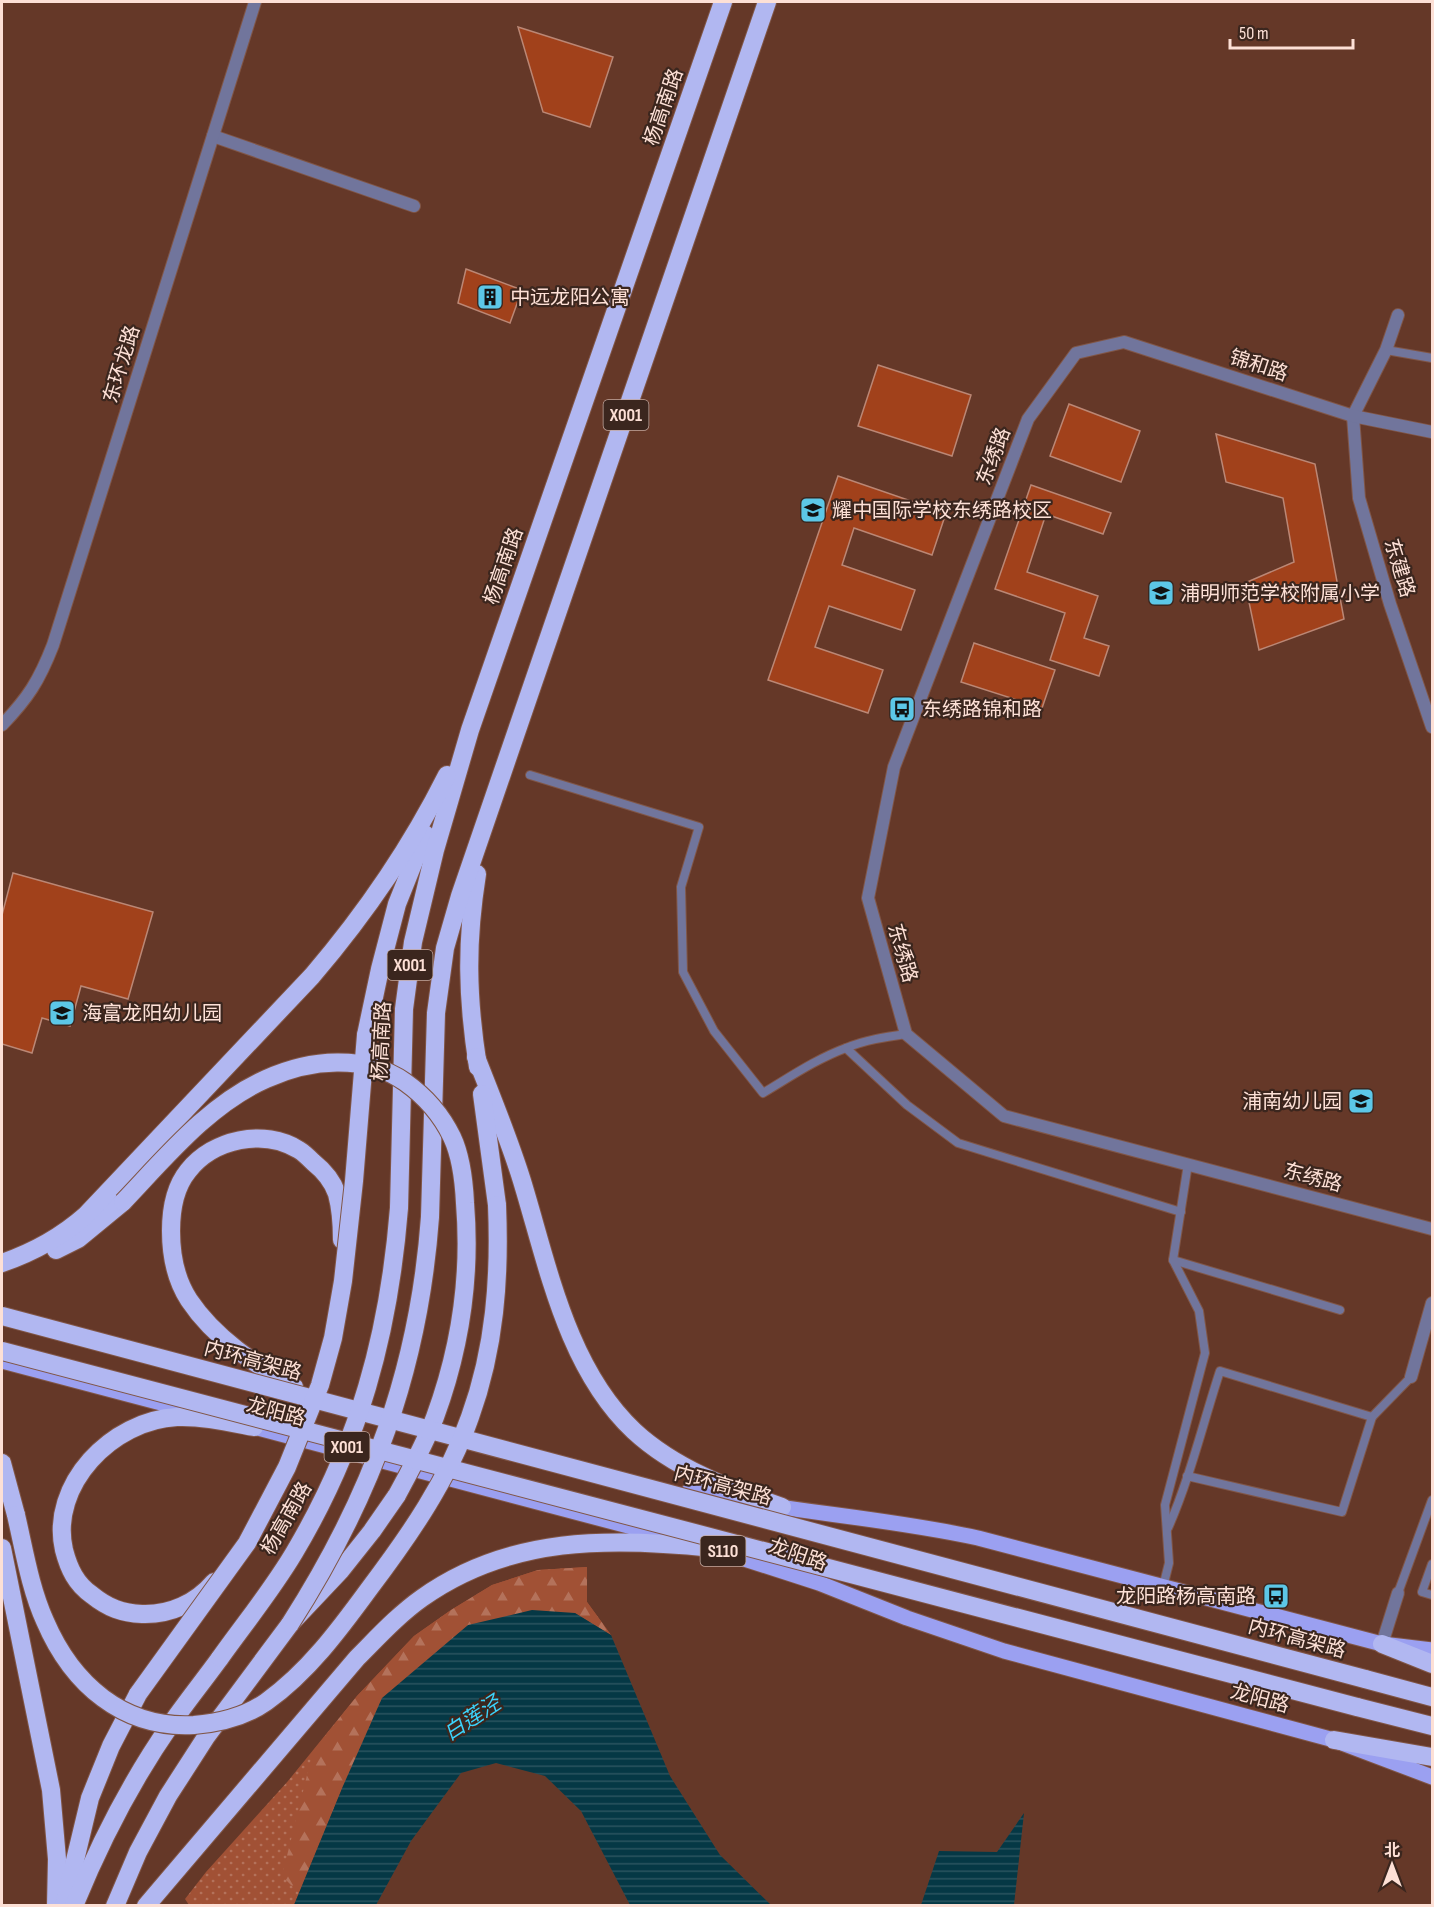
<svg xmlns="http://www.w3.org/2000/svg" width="1434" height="1907" font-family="'Sofia Sans Condensed','Noto Sans SC',sans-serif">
	<defs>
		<pattern id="grass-dots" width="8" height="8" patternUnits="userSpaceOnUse" patternTransform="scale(1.5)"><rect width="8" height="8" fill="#a15135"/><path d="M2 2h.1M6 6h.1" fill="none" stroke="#b4725b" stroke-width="1.8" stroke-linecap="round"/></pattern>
		<pattern id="forest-firs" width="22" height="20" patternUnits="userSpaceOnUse" patternTransform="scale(1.5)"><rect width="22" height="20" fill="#a15135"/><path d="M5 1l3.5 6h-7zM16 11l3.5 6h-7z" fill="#b4725b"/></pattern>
		<pattern id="water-rules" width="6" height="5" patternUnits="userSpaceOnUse" patternTransform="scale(1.5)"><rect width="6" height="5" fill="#053845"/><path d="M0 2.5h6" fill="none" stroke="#2a545f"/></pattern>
	</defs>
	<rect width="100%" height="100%" fill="#653828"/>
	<path fill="url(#grass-dots)" d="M587,1567V1602L611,1635L575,1613L343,1786L294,1905H189L185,1899L206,1872L288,1781L357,1696L414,1636L451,1610L492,1585L538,1570Z"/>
	<path fill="url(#forest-firs)" d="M587,1567V1602L611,1635L575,1613L382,1698L343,1786L299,1893L282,1876L313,1751L357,1696L414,1636L451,1610L492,1585L538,1570Z"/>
	<g fill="url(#water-rules)">
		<path d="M532,1610L575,1613L611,1635L670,1776L720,1855L771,1905H630L581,1811L545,1776L496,1763L461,1773L411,1841L376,1905H294L343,1786L382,1698L468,1625Z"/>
		<path d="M1024,1813L1014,1905H921L939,1851L997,1852Z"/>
	</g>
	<g fill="#a1411b" stroke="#bb8775" stroke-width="1.5">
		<path d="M518,27L613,57L590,127L543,112Z"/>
		<path d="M466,269L522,290L510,323L458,303Z"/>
		<path d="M878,365L971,395L952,456L858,426Z"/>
		<path d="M1069,404L1140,431L1121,482L1050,456Z"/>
		<path d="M1216,434L1315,464L1344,619L1259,650L1245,583L1294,562L1283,498L1226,482Z"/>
		<path d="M838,476L946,513L932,555L854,528L842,565L915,590L901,630L829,606L815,647L883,670L868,713L768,680Z"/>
		<path d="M1031,485L1111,513L1103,534L1046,514L1027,572L1098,596L1084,638L1109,646L1099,676L1050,660L1065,613L995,589Z"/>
		<path d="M974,643L1055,670L1042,708L961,682Z"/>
		<path d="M13,873L153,912L128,999L81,986L70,1026L42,1018L32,1053L2,1044V915Z"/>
	</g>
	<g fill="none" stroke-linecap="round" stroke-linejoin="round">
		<defs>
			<g id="lane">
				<path d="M1386,350L1432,358"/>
				<path d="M530,775L699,827L681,887L683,972L714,1031L763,1093C790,1077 816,1059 846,1048C865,1040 885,1037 906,1034"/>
				<path d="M846,1048L907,1105L958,1143L1181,1212"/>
				<path d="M1173,1260L1340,1310"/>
				<path d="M1372,1417L1411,1377"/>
				<path d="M1168,1528C1190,1478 1203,1423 1220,1371L1372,1417L1342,1512L1187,1476"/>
				<path d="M1432,1564L1422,1592L1432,1595"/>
				<path d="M1163,1587L1169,1563L1165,1505L1205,1353L1199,1311L1173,1260L1188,1164"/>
				<path d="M1398,1593L1432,1500"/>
			</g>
			<g id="street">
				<path d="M213,136L414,206"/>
				<path d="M1353,416L1359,498L1390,604L1432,727"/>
				<path d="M1353,416L1386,350L1398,315"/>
				<path d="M1432,432L1353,416L1124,342L1076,353L1028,419L894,767L868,898L906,1034L1004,1116L1432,1229"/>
				<path d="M2,725C28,698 39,681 53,645L255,2"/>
				<path d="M1411,1377L1432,1303"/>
				<path d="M1382,1644L1398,1593"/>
			</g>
			<g id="primary">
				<path d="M2,1361L199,1413"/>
				<path d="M243,1424L681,1540"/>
				<path d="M689,1491C784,1512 883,1517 978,1538L1382,1644L1432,1650"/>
				<path d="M704,1546L819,1583L907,1618L1004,1651L1334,1740L1432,1777"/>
			</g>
			<g id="highway">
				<path d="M477,874C466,943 467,997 478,1067"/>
				<path d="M366,1035L380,969L397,904L425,834"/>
				<path d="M476,1057C492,1098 509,1139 522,1181C548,1266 567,1368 634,1431C675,1469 730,1489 782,1507"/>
				<path d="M482,1094L497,1205"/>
				<path d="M399,1208L404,1009L413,942L435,850L470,730L723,2"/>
				<path d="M430,1217L436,1013L445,948L460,896L767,2"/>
				<path d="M56,1250L78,1239L123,1202"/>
				<path d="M2,1263C34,1252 60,1238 86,1215L312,976C365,914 411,847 447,775"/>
				<path d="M294,1387C255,1364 215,1339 189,1300C176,1280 171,1256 171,1231C171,1211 175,1187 188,1171C213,1139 264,1128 299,1150C304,1153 309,1158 313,1162C323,1170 333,1182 337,1194C341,1209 342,1225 342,1240"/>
				<path d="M2,1463L16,1515"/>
				<path d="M2,1548L51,1790L57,1859L56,1906"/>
				<path d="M214,1582C196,1603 170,1615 142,1614C122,1613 108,1608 92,1595C76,1584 69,1569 64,1550C49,1485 112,1420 177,1417C202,1416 228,1422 254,1427"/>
				<path d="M1382,1644L1432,1664"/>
				<path d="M1365,1679L1432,1697"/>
				<path d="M1357,1707L1432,1726"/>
				<path d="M1334,1740L1432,1757"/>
				<path d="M64,1906L90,1798L111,1746L138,1694"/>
				<path d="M74,1906C100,1842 132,1780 171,1724C187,1701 204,1680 220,1658"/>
				<path d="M115,1906L138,1852L168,1796L206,1737L290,1624L341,1570L372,1531L397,1495"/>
				<path d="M146,1906L357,1658C378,1637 398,1615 422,1598C509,1536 611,1537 713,1548"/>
			</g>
		</defs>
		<use href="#lane" stroke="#805647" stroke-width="10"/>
		<use href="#street" stroke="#805647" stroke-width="14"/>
		<use href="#primary" stroke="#805647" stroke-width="17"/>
		<use href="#highway" stroke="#805647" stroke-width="20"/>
		<use href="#lane" stroke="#71759c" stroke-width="8"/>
		<use href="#street" stroke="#71759c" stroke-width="12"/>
		<use href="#primary" stroke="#9ba0f1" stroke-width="15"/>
		<use href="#highway" stroke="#b1b7f1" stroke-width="18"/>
		<defs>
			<g id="highway-bridge">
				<path d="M123,1202C165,1158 209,1104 266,1079C310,1059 365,1054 405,1082C426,1097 441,1114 452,1137C461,1156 464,1182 465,1203C471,1276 460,1349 435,1417C425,1444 411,1469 397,1495"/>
				<path d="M2,1316L1365,1679"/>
				<path d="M2,1351L1357,1707"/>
				<path d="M16,1515C24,1549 30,1588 45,1621C72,1684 123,1729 194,1725C219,1723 246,1716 266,1702C308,1672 339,1630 369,1589C409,1536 448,1480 470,1417C495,1348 500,1278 497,1205"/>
				<path d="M290,1624C372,1496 419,1369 430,1217"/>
				<path d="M220,1658C245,1623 272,1590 294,1553C359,1444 389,1334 399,1208"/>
				<path d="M138,1694L247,1543L287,1467L320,1385L333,1338L343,1281L354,1181L366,1035"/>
			</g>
		</defs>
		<use href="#highway-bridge" stroke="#805647" stroke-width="20" stroke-linecap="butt"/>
		<use href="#highway-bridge" stroke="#b1b7f1" stroke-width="18"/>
	</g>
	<defs>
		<symbol id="building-square" viewBox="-11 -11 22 22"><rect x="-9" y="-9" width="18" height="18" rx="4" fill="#5cc7e7" stroke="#3b261e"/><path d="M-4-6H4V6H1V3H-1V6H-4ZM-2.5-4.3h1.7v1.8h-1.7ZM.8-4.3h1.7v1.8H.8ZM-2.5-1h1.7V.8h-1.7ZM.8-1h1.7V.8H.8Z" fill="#111"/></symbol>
		<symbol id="school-square" viewBox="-11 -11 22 22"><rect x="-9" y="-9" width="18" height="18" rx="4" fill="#5cc7e7" stroke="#3b261e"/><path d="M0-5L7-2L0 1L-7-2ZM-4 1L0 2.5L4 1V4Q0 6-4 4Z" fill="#111"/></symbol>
		<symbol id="bus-square" viewBox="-11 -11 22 22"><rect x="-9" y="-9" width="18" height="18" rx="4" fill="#5cc7e7" stroke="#3b261e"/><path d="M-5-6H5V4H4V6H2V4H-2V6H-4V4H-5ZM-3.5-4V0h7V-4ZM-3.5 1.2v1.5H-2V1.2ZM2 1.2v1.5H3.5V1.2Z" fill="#111"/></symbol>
	</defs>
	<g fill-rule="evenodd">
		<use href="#building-square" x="475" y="282" width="30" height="30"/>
		<use href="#school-square" x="798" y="495" width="30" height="30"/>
		<use href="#school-square" x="1146" y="578" width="30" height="30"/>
		<use href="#bus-square" x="887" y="694" width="30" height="30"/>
		<use href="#school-square" x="47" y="998" width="30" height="30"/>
		<use href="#school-square" x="1346" y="1086" width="30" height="30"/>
		<use href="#bus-square" x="1261" y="1581" width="30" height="30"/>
	</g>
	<g text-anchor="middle" stroke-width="4.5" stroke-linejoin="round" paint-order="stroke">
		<g fill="#3b261e" stroke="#c3a89f" stroke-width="1.5">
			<rect x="603.5" y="400" width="45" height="30" rx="4.5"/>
			<rect x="387.5" y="950" width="45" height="30" rx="4.5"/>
			<rect x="324.5" y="1432" width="45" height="30" rx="4.5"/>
			<rect x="700.5" y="1536" width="45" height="30" rx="4.5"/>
		</g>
		<g font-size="18" font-weight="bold" fill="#fde0d6">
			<text x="626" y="421">X001</text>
			<text x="410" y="971">X001</text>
			<text x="347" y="1453">X001</text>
			<text x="723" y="1557">S110</text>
		</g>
		<g font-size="20" fill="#fde0d6" stroke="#3b261e">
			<text transform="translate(663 107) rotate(-71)" y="7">杨高南路</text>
			<text transform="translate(121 364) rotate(-73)" y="7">东环龙路</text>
			<text transform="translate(1259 365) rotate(18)" y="7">锦和路</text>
			<text transform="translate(993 456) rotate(-69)" y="7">东绣路</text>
			<text transform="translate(503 566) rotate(-71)" y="7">杨高南路</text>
			<text transform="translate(1400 568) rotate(73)" y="7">东建路</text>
			<text transform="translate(903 953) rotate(74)" y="7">东绣路</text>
			<text transform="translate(381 1041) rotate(-87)" y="7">杨高南路</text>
			<text transform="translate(1313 1177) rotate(15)" y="7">东绣路</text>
			<text transform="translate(253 1360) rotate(15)" y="7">内环高架路</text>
			<text transform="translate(276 1411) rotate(15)" y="7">龙阳路</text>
			<text transform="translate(723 1485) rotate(15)" y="7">内环高架路</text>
			<text transform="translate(286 1518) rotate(-60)" y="7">杨高南路</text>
			<text transform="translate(798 1554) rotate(19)" y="7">龙阳路</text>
			<text transform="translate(1297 1638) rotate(15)" y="7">内环高架路</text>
			<text transform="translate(1260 1698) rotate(15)" y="7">龙阳路</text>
		</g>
		<g font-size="20" fill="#fde0d6" stroke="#3b261e" text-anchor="start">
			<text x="510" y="304">中远龙阳公寓</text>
			<text x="832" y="517">耀中国际学校东绣路校区</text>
			<text x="1180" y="600">浦明师范学校附属小学</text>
			<text x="922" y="716">东绣路锦和路</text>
			<text x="82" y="1020">海富龙阳幼儿园</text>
			<text x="1342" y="1108" text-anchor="end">浦南幼儿园</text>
			<text x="1256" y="1603" text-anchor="end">龙阳路杨高南路</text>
		</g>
		<g font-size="21" font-style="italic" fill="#3bd3fb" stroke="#3b261e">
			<text transform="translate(472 1718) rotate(-33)" y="7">白莲泾</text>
		</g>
	</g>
	<rect width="1434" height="1907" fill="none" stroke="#fde0d6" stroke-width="6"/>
	<g transform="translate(1392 1865)" stroke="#3b261e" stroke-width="4.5" paint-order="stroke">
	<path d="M0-4.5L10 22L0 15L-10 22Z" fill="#fde0d6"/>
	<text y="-9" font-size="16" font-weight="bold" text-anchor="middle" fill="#fde0d6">北</text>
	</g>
	<path d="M1230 39v9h123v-9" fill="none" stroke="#fde0d6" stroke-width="3"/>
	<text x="1239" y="39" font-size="18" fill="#fde0d6" stroke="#3b261e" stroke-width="4.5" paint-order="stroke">50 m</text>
</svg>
